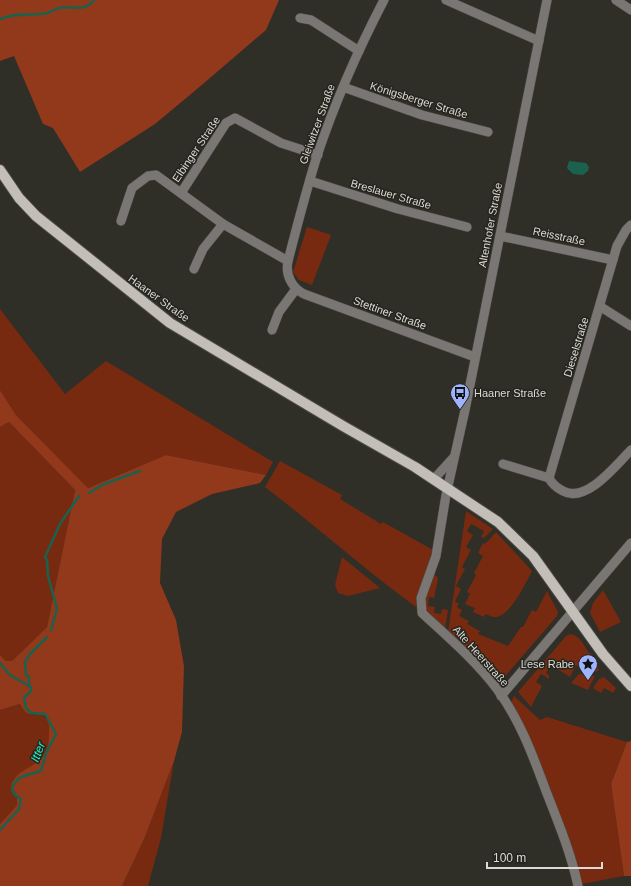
<svg xmlns="http://www.w3.org/2000/svg" width="631" height="886" font-family="Helvetica,sans-serif">
	<rect width="100%" height="100%" fill="#2f2e27"/>
	<g fill="#772a10">
		<path d="M307,227L331,235L312,285L299,280L293,272Z"/>
		<path d="M0,309L65,394L106,361L273,462L266,475L166,455L88,488L16,415L0,390Z"/>
		<path d="M9,422L75,490L47,627L12,661H6L0,655V427Z"/>
		<path d="M280,461L342,495L340,499L381,524L383,522L435,551L416,607C364,569 316,526 265,487Z"/>
		<path d="M466,511L493,529L484,538L481,537L484,531L471,524L467,531L473,535L466,547L471,550L462,567L465,569L456,586L461,589L455,601L459,604L457,607L462,610L459,616L469,621L467,624L480,631L478,634L508,646L521,627H523L532,610L536,612L547,591L558,612L557,616L501,681L494,679L448,632Z"/>
		<path d="M496,532L532,571C526,583 511,614 497,617C493,618 489,615 485,614L484,617L473,612L475,608L465,604L470,594L467,592L476,575L474,573L483,556L478,553L483,543L485,544Z"/>
		<path d="M342,557L380,588L348,596L338,593L335,585Z"/>
		<path d="M434,574L438,578L434,598L429,597L428,606L435,607L434,613L441,614L442,609L448,610L445,629L426,611L424,599Z"/>
		<path d="M603,590L621,622L600,632L590,613L593,603Z"/>
		<path d="M570,634C580,635 584,646 589,653L590,652L599,670L596,672L581,669L576,665L570,677L551,665L546,673L549,675V679L541,674L536,682L542,686L531,707L518,692L566,636Z"/>
		<path d="M579,674L595,676L588,690L571,683Z"/>
		<path d="M604,677L616,688L613,693L604,688L601,693L593,688L599,679Z"/>
		<path d="M514,696L540,720L547,717L627,742L611,784L624,876L582,884C563,821 541,760 511,702Z"/>
		<path d="M20,704C25,714 30,716 41,714L48,720C50,735 51,755 36,764C28,770 20,773 13,780L14,792L18,801L17,805L0,824V710Z"/>
		<path d="M174,761L161,838L148,886H122L145,837Z"/>
	</g>
	<g fill="#92381b">
		<path d="M0,0H279L266,30L203,84L155,124L80,172L53,128L43,124L14,56L0,61Z"/>
		<path d="M0,390L16,415L88,488L166,455L266,475L260,483L212,494L176,512L162,539L160,583L176,620L184,666L182,732L174,761L145,837L122,886H0V824L17,805V796L11,786C18,762 49,772 49,734C49,727 49,721 45,716C32,711 28,720 20,704L0,710V655L6,661H12L47,627L75,490L9,422L0,427Z"/>
		<path d="M631,741V876H624L611,784L627,742Z"/>
	</g>
	<path fill="#1a624e" d="M569,161L586,163L589,167L588,171L583,175L573,174L567,168Z"/>
	<g fill="none" stroke-linecap="round" stroke-linejoin="round">
		<g stroke="#1a624e" stroke-width="2.5">
			<path d="M0,19C15,12 31,16 47,13C51,12 55,9 59,8C72,5 84,13 94,0"/>
			<path d="M89,493L104,484L140,471"/>
			<path d="M51,630L57,609L48,576L47,560L45,557L60,524L79,496"/>
			<path d="M0,663L10,675L31,687V691L24,698L26,708L31,713L45,714L56,734L46,753L41,771C28,775 15,775 12,790L15,795L21,799L19,809L0,830"/>
			<path d="M29,686V677L26,675L25,662L30,654L47,637"/>
		</g>
		<defs>
			<g id="minor">
				<path d="M384,0C358,50 335,102 317,156C306,191 297,226 288,261C285,275 292,288 304,294L475,357"/>
				<path d="M446,0L539,41"/>
				<path d="M547,0L465,410L446,495L436,556L421,598L422,613C448,637 476,661 497,689C520,720 533,756 546,791C558,822 571,853 578,886"/>
				<path d="M616,0L631,10"/>
				<path d="M300,18L311,20L359,51"/>
				<path d="M343,87L422,115L488,132"/>
				<path d="M310,181L398,209L467,227"/>
				<path d="M181,193L226,123L235,118L281,143L318,155"/>
				<path d="M121,221L132,188L148,176L156,175L223,224L288,261"/>
				<path d="M631,225L626,230L617,246L549,478C552,484 557,488 563,491C586,504 616,465 631,450"/>
				<path d="M500,236L613,260"/>
				<path d="M194,269L203,249L223,224"/>
				<path d="M601,307L631,326"/>
				<path d="M272,330L279,312L296,289"/>
				<path d="M503,464L549,478"/>
				<path d="M434,479L454,457"/>
				<path d="M501,696L631,543"/>
			</g>
			<path id="major" d="M0,170L19,198L36,216L170,323L343,426L415,467L498,522L533,556L603,654L631,686"/>
		</defs>
		<use href="#minor" stroke="#4b4a43" stroke-width="10"/>
		<use href="#major" stroke="#4b4a43" stroke-width="12"/>
		<use href="#minor" stroke="#797673" stroke-width="9"/>
		<use href="#major" stroke="#c3beb8" stroke-width="10"/>
	</g>
	<defs>
		<symbol id="bus-pin" viewBox="-11 -11 22 30"><path d="M0 17L-7.5 6A9.5 9.5 0 1 1 7.5 6Z" fill="#9db4fd" stroke="#25251e"/><path d="M-5-6H5V4H4V6H2V4H-2V6H-4V4H-5ZM-3.5-4V0h7V-4ZM-3.5 1.2v1.5H-2V1.2ZM2 1.2v1.5H3.5V1.2Z" fill="#111"/></symbol>
		<symbol id="sight-pin" viewBox="-11 -11 22 30"><path d="M0 17L-7.5 6A9.5 9.5 0 1 1 7.5 6Z" fill="#9db4fd" stroke="#25251e"/><path d="M0-6L1.8-2.2L6-1.7L2.9 1.2L3.7 5.4L0 3.3L-3.7 5.4L-2.9 1.2L-6-1.7L-1.8-2.2Z" fill="#111"/></symbol>
	</defs>
	<g fill-rule="evenodd">
		<use href="#bus-pin" x="449" y="382" width="22" height="30"/>
		<use href="#sight-pin" x="577" y="653" width="22" height="30"/>
	</g>
	<g text-anchor="middle" stroke-width="3" stroke-linejoin="round" paint-order="stroke">
		<g font-size="11" fill="#dbdad6" stroke="#25251e">
			<text transform="translate(419 100) rotate(17)" y="4">Königsberger Straße</text>
			<text transform="translate(317 124) rotate(-70)" y="4">Gleiwitzer Straße</text>
			<text transform="translate(196 149) rotate(-56)" y="4">Elbinger Straße</text>
			<text transform="translate(391 194) rotate(16)" y="4">Breslauer Straße</text>
			<text transform="translate(490 225) rotate(-79)" y="4">Altenhofer Straße</text>
			<text transform="translate(559 236) rotate(12)" y="4">Reisstraße</text>
			<text transform="translate(159 298) rotate(36)" y="4">Haaner Straße</text>
			<text transform="translate(390 313) rotate(20)" y="4">Stettiner Straße</text>
			<text transform="translate(576 347) rotate(-73)" y="4">Dieselstraße</text>
			<text transform="translate(481 656) rotate(48)" y="4">Alte Heerstraße</text>
		</g>
		<g font-size="11" fill="#dbdad6" stroke="#25251e" text-anchor="start">
			<text x="474" y="397">Haaner Straße</text>
			<text x="574" y="668" text-anchor="end">Lese Rabe</text>
		</g>
		<g font-size="12" font-style="italic" fill="#29ebbc" stroke="#25251e">
			<text transform="translate(38 752) rotate(-69)" y="4">Itter</text>
		</g>
	</g>
	<path d="M487 862v6h115v-6" fill="none" stroke="#dbdad6" stroke-width="2"/>
	<text x="493" y="862" font-size="12" fill="#dbdad6" stroke="#25251e" stroke-width="3" paint-order="stroke">100 m</text>
</svg>
